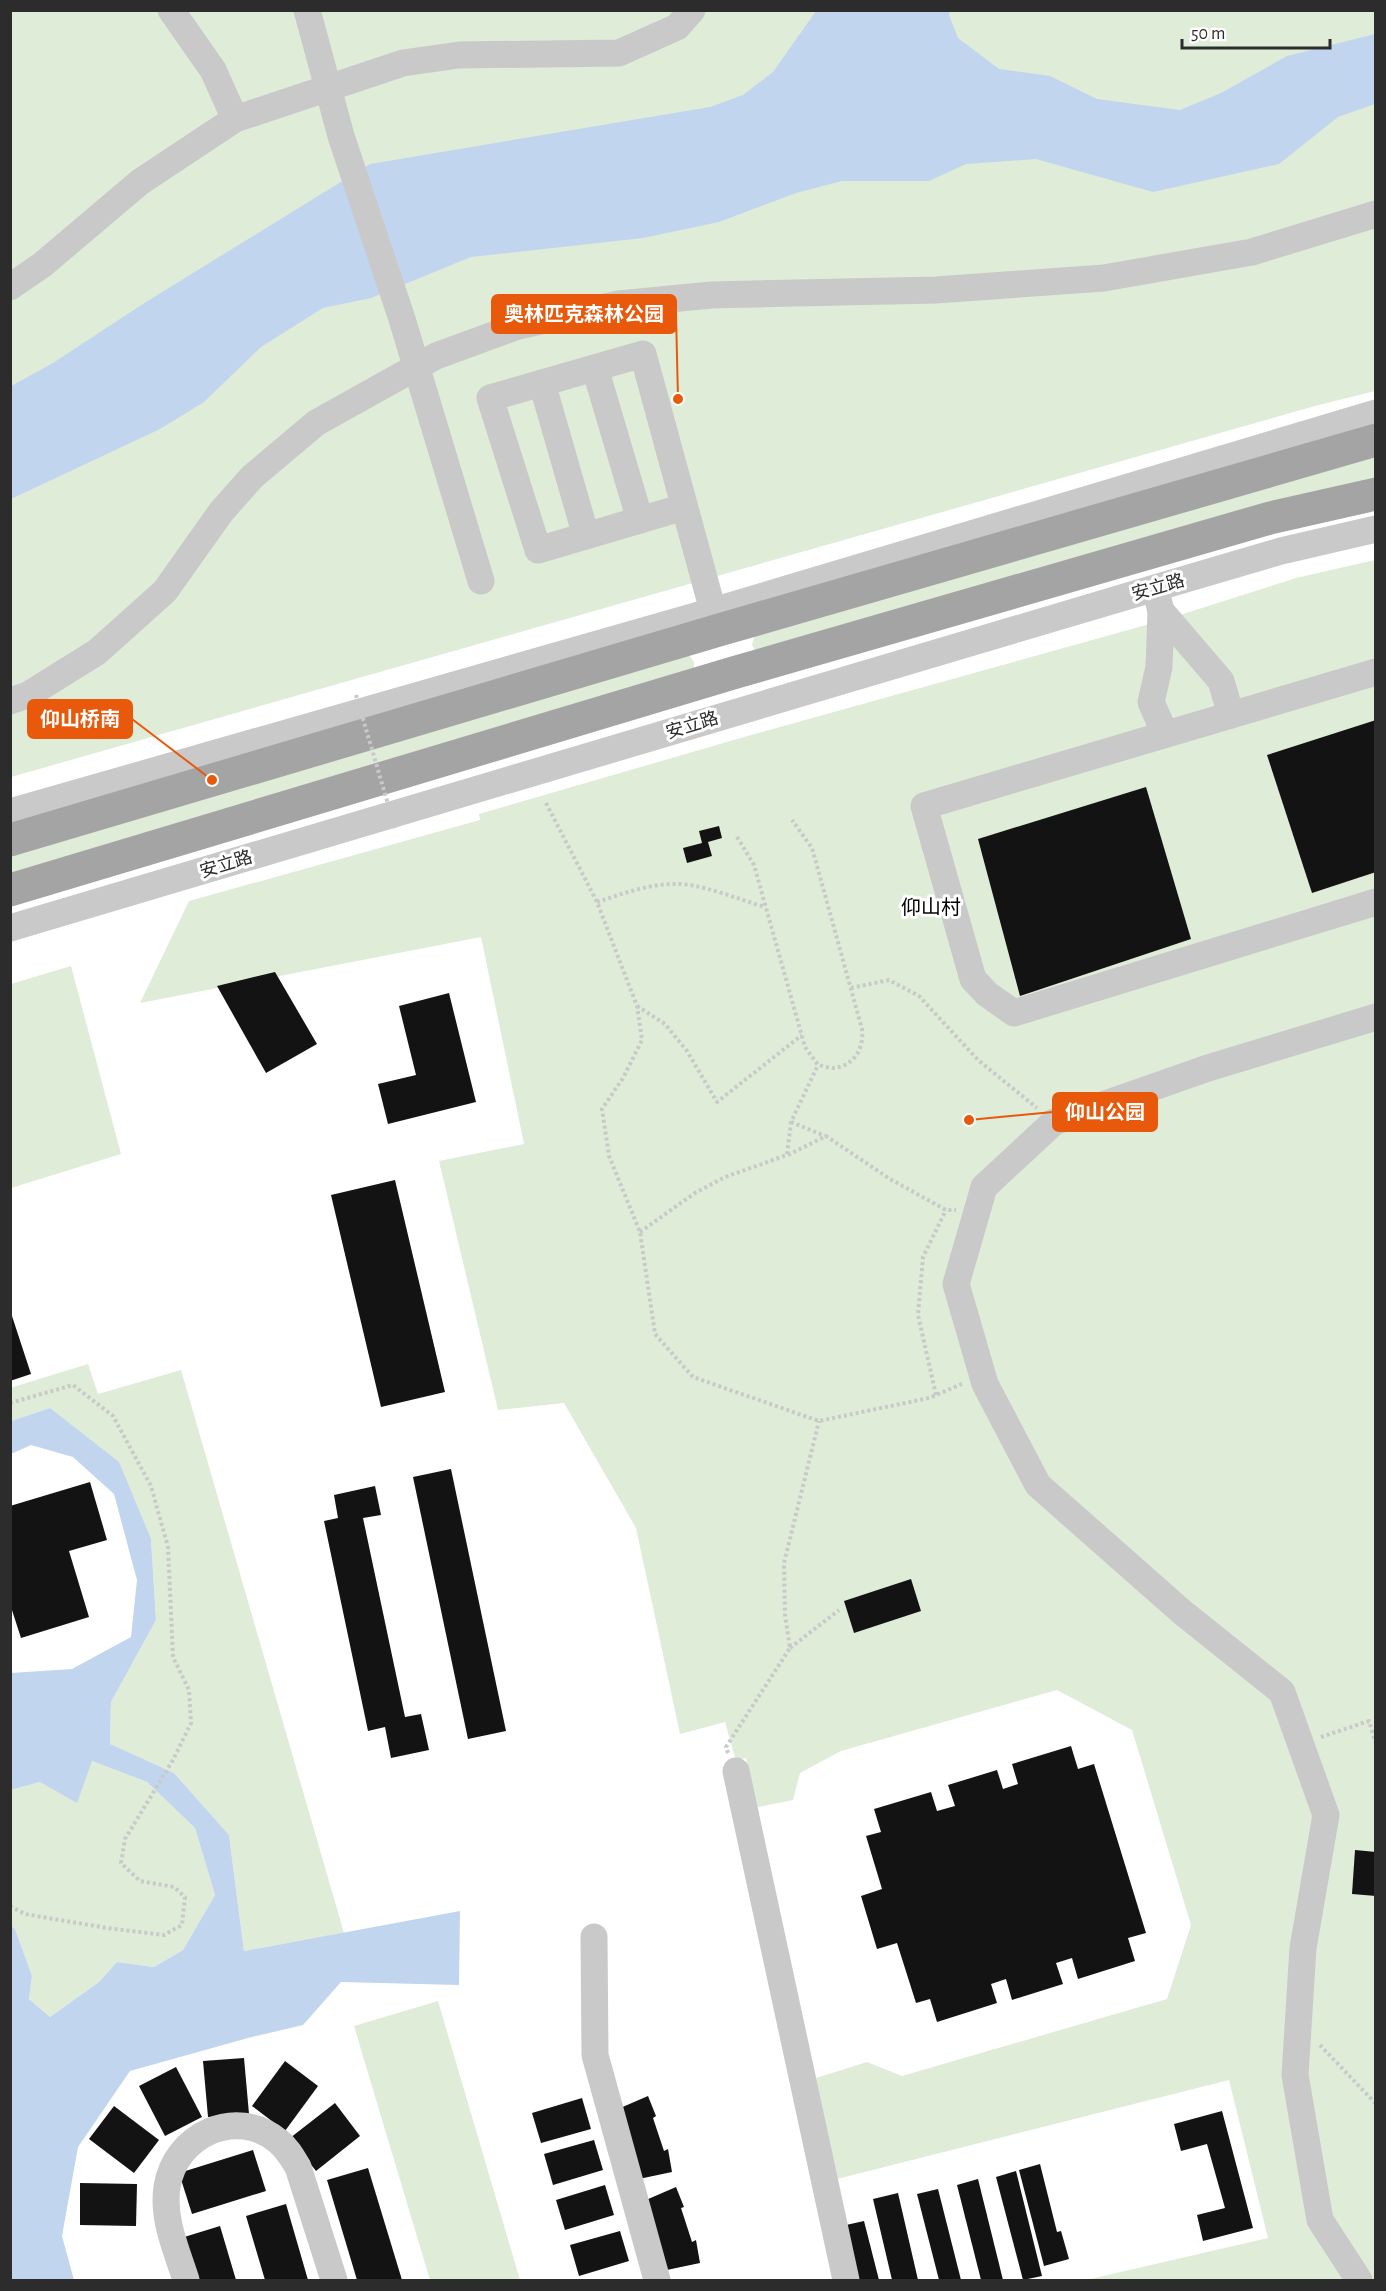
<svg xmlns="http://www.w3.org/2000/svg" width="1386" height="2291" font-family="'Alegreya Sans','Noto Sans SC',sans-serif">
	<rect width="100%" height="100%" fill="#fff"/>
	<g fill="#dfecd8">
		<path d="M11,11H1375V391L1315,406L11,777Z"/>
		<path d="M1375,455V484L758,655L752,645L755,635Z"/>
		<path d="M1375,560V2280H1086L1268,2238L1229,2080L837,2179L816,2078L867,2062L902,2076L1167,1999L1191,1925L1132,1730L1057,1690L841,1751L800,1773L793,1800L754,1808L746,1758L736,1761L725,1722L680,1734L636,1528L564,1403L498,1410L439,1161L524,1144L481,937L140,1003L189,901L480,820L479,814L751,735L1164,620L1296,578Z"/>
		<path d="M689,655L694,662V672L11,873V846Z"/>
		<path d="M71,966L121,1154L11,1188V984Z"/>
		<path d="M88,1364L98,1394L181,1370L344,1933L244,1951L229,1835L174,1773L110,1745L111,1702L156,1620L151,1539L50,1408L11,1421L10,1388Z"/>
		<path d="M92,1761L147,1782L195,1828L215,1895L183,1950L154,1967L117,1962L99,1982L50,2017L29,1999L32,1976L15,1929L11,1926V1790L40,1782Z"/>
		<path d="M438,2001L520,2280H430L354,2026Z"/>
	</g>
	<g fill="#c2d5ee">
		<path d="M816,11H950L949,15L958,38L999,69L1050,76L1097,99L1180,110L1221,93L1287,56L1375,34V104L1338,117L1279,164L1153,192L1036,159L966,164L929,181H842L796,193L719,222L643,238L471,257L371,298L323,308L261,347L204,402L160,429L11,499V386L53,363L146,302L370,164L710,107L743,95L773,72Z"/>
		<path d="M50,1408L119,1462L151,1539L156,1620L111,1702L110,1744L174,1773L229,1835L244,1951L460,1911L459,1985L341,1982L303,2025L248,2038L130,2071L78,2147L62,2236L74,2280H11V1926L15,1929L32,1976L29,1999L50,2017L99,1982L117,1962L154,1967L183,1950L215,1895L195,1828L147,1782L92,1761L77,1803L40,1782L11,1790V1673L72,1669L131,1637L137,1580L114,1494L73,1457L31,1445L11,1454V1421Z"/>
	</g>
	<g fill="#131313">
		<path d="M1376,720V872L1312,893L1267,755Z"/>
		<path d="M1146,787L1191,939L1020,996L978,839Z"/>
		<path d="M719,826L722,838L708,842L712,856L687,863L683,848L702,843L699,831Z"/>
		<path d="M275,972L317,1044L266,1073L217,986Z"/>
		<path d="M449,993L476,1102L388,1124L378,1084L416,1075L399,1006Z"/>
		<path d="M395,1180L445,1392L381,1407L331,1195Z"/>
		<path d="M10,1310L31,1374L10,1381Z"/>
		<path d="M451,1469L506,1731L468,1739L413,1477Z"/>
		<path d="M90,1482L107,1540L69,1551L89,1617L21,1638L10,1604V1506Z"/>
		<path d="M375,1486L381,1515L363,1518L405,1717L421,1714L429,1750L391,1758L385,1727L368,1731L324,1521L338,1518L334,1495Z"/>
		<path d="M911,1579L921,1611L854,1633L844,1601Z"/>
		<path d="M1071,1746L1078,1769L1094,1764L1146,1933L1128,1938L1135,1961L1078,1979L1072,1958L1056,1963L1063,1984L1012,2000L1006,1979L991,1984L997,2003L937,2022L930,1999L916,2003L897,1943L877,1949L861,1896L882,1889L866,1836L881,1832L874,1809L931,1792L937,1811L955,1806L948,1785L997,1770L1003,1789L1018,1784L1012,1764Z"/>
		<path d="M1355,1850L1376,1852V1896L1352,1894Z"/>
		<path d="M244,2058L249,2114L208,2117L203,2061Z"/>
		<path d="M285,2061L318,2086L285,2131L252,2106Z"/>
		<path d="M176,2067L202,2117L165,2136L139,2086Z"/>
		<path d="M648,2096L656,2116L653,2118L664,2151L668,2149L672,2172L634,2180L611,2112Z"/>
		<path d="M582,2098L591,2129L541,2143L532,2113Z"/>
		<path d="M335,2103L360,2136L316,2171L290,2138Z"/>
		<path d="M114,2106L159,2140L134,2173L89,2139Z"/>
		<path d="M1222,2111L1253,2228L1203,2241L1197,2215L1225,2208L1207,2144L1181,2151L1174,2124Z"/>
		<path d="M594,2140L603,2170L553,2185L544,2154Z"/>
		<path d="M253,2150L266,2191L192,2214L179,2173Z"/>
		<path d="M1040,2164L1057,2232L1061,2231L1069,2259L1044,2266L1019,2170Z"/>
		<path d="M368,2168L402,2280H357L327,2180Z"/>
		<path d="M1016,2171L1042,2276L1023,2280L996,2177Z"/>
		<path d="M978,2179L1003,2280H981L957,2185Z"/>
		<path d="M80,2183L137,2184L136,2226L80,2225Z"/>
		<path d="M605,2185L614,2215L565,2230L556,2200Z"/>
		<path d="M676,2187L684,2207L681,2208L692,2242L696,2240L700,2263L662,2271L639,2203Z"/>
		<path d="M938,2189L961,2280H939L917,2194Z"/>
		<path d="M898,2193L918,2280H892L873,2199Z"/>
		<path d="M286,2204L308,2280H265L246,2216Z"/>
		<path d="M864,2221L879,2280H859L846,2225Z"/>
		<path d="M220,2226L236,2280H193L181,2238Z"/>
		<path d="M620,2231L629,2261L579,2276L570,2245Z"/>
	</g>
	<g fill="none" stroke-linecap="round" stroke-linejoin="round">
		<g stroke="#c9c9c9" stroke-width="4" stroke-dasharray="3 3" stroke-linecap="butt">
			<path d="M546,803L597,902L637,1006L642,1040L623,1078L602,1109L609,1156L640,1232L655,1334L693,1377L819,1421L929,1398L964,1383"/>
			<path d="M737,837L754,865L805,1047L818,1065C823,1066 829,1068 833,1068C855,1066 864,1048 862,1029L812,848L792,820"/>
			<path d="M597,902C622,894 648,884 675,884C700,883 740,900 765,907"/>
			<path d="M851,988L889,980L919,996L978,1060L1037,1108"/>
			<path d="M637,1006L665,1024L687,1051L717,1102L802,1035"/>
			<path d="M791,1122L825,1136"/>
			<path d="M788,1155L826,1136L890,1179L946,1210H956"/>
			<path d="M640,1232L695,1193L725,1177L787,1155L791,1122L818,1065"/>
			<path d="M936,1395L918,1315L923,1257L946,1210"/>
			<path d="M10,1403L73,1385L113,1416L151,1486L168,1547L173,1657L189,1690L191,1723L173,1760L125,1839L121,1863L140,1881L174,1887L185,1897L182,1925L164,1935L107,1928L25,1914L10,1906"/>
			<path d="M790,1648L839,1610"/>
			<path d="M1321,1737L1369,1721L1376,1744"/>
			<path d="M728,1753L726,1747L790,1648L785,1615L784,1563L819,1421"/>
			<path d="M1320,2045L1376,2104"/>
		</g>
		<g stroke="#c9c9c9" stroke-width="27">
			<path d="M171,10L213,70L235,119"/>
			<path d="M307,10L341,136L402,319L481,581"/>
			<path d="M10,287L42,265L140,182L235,119L403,63L459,55L619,53L677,27L692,10"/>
			<path d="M595,368L640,520"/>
			<path d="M542,383L586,536"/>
			<path d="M684,507L538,550L490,398L643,354L713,611"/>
			<path d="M1155,588L1161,611L1159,667L1151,702L1165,734"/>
			<path d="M1161,611L1221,681L1231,715"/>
			<path d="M1376,672L924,806L973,979L987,994L1014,1013L1376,902"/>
			<path d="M10,701L28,695L97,652L165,591L221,512L252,477L316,423L436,356L518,326L619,304L711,295L936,290L1104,278L1252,252L1376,214"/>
			<path d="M10,812L713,611L1376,413"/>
			<path d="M10,928L1155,588L1281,551L1376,529"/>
			<path d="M736,1771L846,2280"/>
			<path d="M594,1937L595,2055L657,2280"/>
			<path d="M186,2280C177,2251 162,2219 167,2187C175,2135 236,2106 278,2141C287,2148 292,2157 298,2167L334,2280"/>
			<path d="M1359,2280L1320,2220L1295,2075L1303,1948L1326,1815L1282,1692L1182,1612L1038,1485L985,1384L956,1284L984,1187L1054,1122L1208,1068L1376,1017"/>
		</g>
		<g stroke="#a4a4a4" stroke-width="33">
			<path d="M10,840L719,630L1376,440"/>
			<path d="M10,890L733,673L1270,518L1376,494"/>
		</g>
		<path stroke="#c9c9c9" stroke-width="4" stroke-dasharray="3 3" stroke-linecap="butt" d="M356,695L395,828"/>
	</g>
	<g text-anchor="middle" stroke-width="6" stroke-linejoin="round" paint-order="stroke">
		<g font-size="18" fill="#2c2c2c" stroke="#fff">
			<text transform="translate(1158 587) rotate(-16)" y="6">安立路</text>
			<text transform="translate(692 725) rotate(-17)" y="6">安立路</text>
			<text transform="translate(226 864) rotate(-17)" y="6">安立路</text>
		</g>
		<g font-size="20" fill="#000" stroke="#fff">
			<text x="931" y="914">仰山村</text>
		</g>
	</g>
	<path fill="none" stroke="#e8590c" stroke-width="2" d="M678 399L676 314M212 780L132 719M969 1120L1053 1112"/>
	<g fill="#e8590c" stroke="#fff" stroke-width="2">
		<circle cx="678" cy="399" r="6"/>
		<circle cx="212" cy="780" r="6"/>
		<circle cx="969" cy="1120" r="6"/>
	</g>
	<g fill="#e8590c" stroke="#e8590c" stroke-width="2">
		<rect x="492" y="295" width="184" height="38" rx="6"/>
		<rect x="28" y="700" width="104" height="38" rx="6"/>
		<rect x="1053" y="1093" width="104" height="38" rx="6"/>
	</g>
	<g font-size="20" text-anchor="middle" font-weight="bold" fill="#fff">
		<text x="584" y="321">奥林匹克森林公园</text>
		<text x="80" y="726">仰山桥南</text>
		<text x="1105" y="1119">仰山公园</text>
	</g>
	<rect width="1386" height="2291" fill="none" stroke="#2c2c2c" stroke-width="24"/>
	<path d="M1182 39v9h148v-9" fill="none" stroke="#2c2c2c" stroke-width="3"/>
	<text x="1191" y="39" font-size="18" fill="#2c2c2c" stroke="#ffffff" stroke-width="4.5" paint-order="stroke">50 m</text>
</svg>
